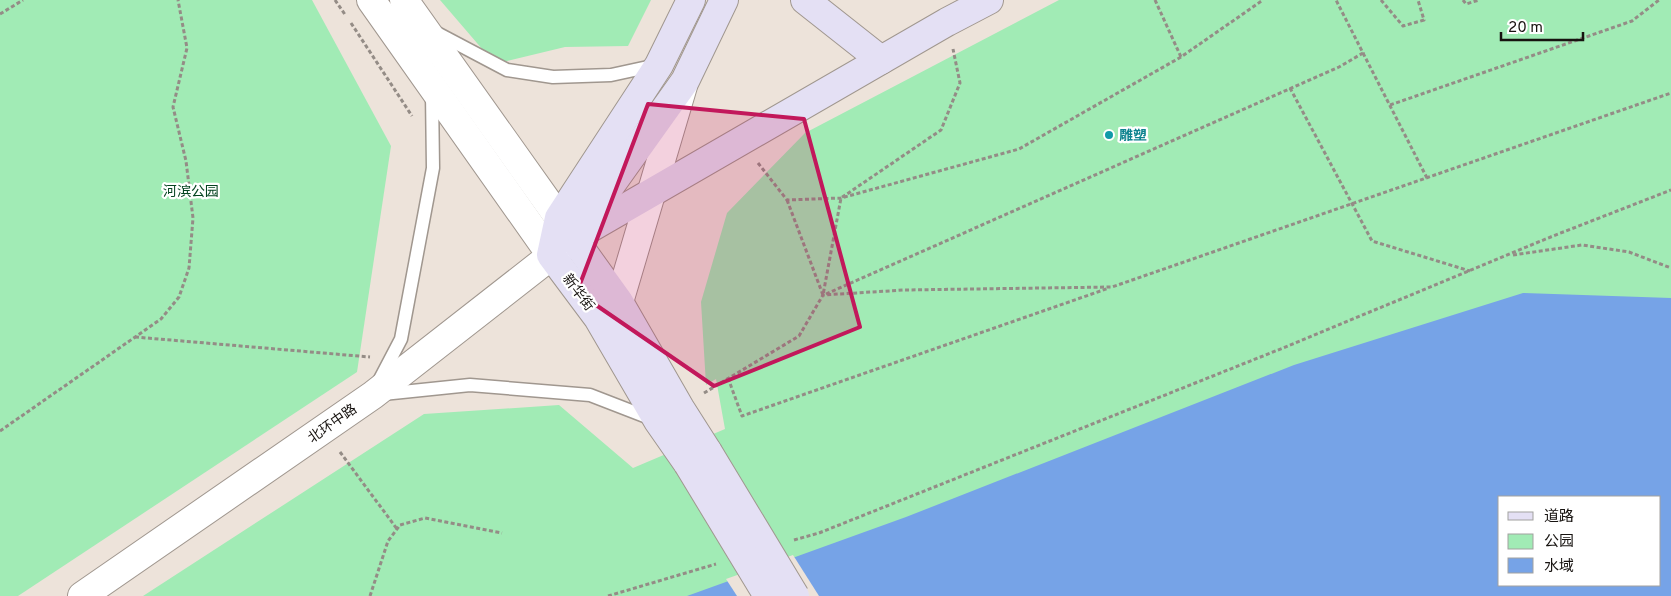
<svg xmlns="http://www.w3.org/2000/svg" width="1671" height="596" font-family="Overpass,'Noto Sans SC',sans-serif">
	<rect width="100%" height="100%" fill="#ede3da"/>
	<g fill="#a1ebb5" fill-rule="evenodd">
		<path d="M0,0H312L391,146L357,372L18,596H0Z"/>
		<path d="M440,0H651L628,46L565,47L495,64Z"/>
		<path d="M1059,0H1671V596H143L424,414L559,405L633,468L725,429L716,379L706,385L701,302L727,213L805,133ZM1500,497H1660V585H1500Z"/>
	</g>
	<path fill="#76a3e7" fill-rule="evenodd" d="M1523,293L1671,298V596H687L906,517L1294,365ZM1500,497H1660V585H1500Z"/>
	<path fill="#ede3da" d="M793,555L819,596H737L726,579Z"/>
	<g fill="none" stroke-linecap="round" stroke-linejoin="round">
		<defs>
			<g id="service">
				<path d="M435,32L507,70L553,77L611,75L657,65"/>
				<path d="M379,381L401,339L433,168L432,94"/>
				<path d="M383,394L470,385L590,395L652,419"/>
			</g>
			<g id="tertiary">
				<path d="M371,0L551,255"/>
				<path d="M404,0L559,218"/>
				<path d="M619,302L683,86"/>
				<path d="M82,596L373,395L570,241"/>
			</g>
			<g id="secondary">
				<path d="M805,0L881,60"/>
				<path d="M563,224L619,302L680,408L708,452"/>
				<path d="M578,231L685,81L724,0"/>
				<path d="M573,238L947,22L989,0"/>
				<path d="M688,464L658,421L598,318L551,255L559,218L659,65L691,0"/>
			</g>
		</defs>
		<use href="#service" stroke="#a0978f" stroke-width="15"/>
		<use href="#tertiary" stroke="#a0978f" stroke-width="30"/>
		<use href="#secondary" stroke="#a0978f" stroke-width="30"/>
		<g stroke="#948c86" stroke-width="3" stroke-dasharray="4 2.5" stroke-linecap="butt">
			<path d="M335,0L346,16"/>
			<path d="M1155,0L1181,57"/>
			<path d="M1381,0L1403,26L1424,20L1418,0"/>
			<path d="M1463,0L1466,4L1479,0"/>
			<path d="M0,14L23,0"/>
			<path d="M351,23L412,116"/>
			<path d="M1363,53L1427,178"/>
			<path d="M1290,88L1372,241L1470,271"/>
			<path d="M1390,105L1632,21L1659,0"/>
			<path d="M758,163L787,200L841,198L1019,149L1181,57L1263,0"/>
			<path d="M787,200L823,295L841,198L941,130L960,83L953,49"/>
			<path d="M1513,255L1582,245L1629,252L1671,268"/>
			<path d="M826,294L1339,67L1363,53L1336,0"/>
			<path d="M135,337L370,357"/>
			<path d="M728,378L742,416L1109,288"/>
			<path d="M704,393L799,336L823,295L904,290L1112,287L1671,93"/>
			<path d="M0,431L161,319L179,297L189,268L193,218L186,161L173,107L187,48L178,0"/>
			<path d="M340,452L397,529"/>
			<path d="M794,540L819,533L1283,348L1553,236L1671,190"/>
			<path d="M370,596L388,541L400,525L425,518L502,533"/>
			<path d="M608,596L716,564"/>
		</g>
		<use href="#service" stroke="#fff" stroke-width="12"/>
		<use href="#tertiary" stroke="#fff" stroke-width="28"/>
		<use href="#secondary" stroke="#e4e0f4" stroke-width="28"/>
		<defs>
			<g id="secondary-bridge">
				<path d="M708,452L795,596"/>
				<path d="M688,464L768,596"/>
			</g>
		</defs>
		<use href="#secondary-bridge" stroke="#a0978f" stroke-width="30" stroke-linecap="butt"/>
		<use href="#secondary-bridge" stroke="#e4e0f4" stroke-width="28"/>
	</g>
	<path fill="#c2185b" fill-opacity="0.2" stroke="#c2185b" stroke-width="4" stroke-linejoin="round" d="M648,104L804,119L860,327L714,386L577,292Z"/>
	<circle fill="#0f9aa8" stroke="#fff" stroke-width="2" cx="1109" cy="135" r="5"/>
	<g text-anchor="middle" stroke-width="4.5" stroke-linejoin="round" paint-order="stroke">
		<g font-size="14" font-weight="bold" fill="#0d838f" stroke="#fff" text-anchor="start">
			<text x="1119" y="140">雕塑</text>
		</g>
		<g font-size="14" fill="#054421" stroke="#fff">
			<text x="191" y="196">河滨公园</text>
		</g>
		<g font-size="14" fill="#171310" stroke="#fff">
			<text transform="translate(579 292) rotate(53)" y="5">新华街</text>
			<text transform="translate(332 423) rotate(-35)" y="5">北环中路</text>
		</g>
	</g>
	<rect x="1498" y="496" width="162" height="90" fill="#ffffff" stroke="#a2a19f"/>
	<rect x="1508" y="512" width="25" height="8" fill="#e4e0f4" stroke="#a2a19f"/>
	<text x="1544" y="521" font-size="15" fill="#171310">道路</text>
	<rect x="1508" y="534" width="25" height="15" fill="#a1ebb5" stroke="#a2a19f"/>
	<text x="1544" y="546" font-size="15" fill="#171310">公园</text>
	<rect x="1508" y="558" width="25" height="15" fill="#76a3e7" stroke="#a2a19f"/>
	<text x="1544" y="571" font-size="15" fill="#171310">水域</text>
	<path d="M1501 32v8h82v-8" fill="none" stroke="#171310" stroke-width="2.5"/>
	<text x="1508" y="32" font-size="15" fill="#171310" stroke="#ffffff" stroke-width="4" paint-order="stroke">20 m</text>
</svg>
